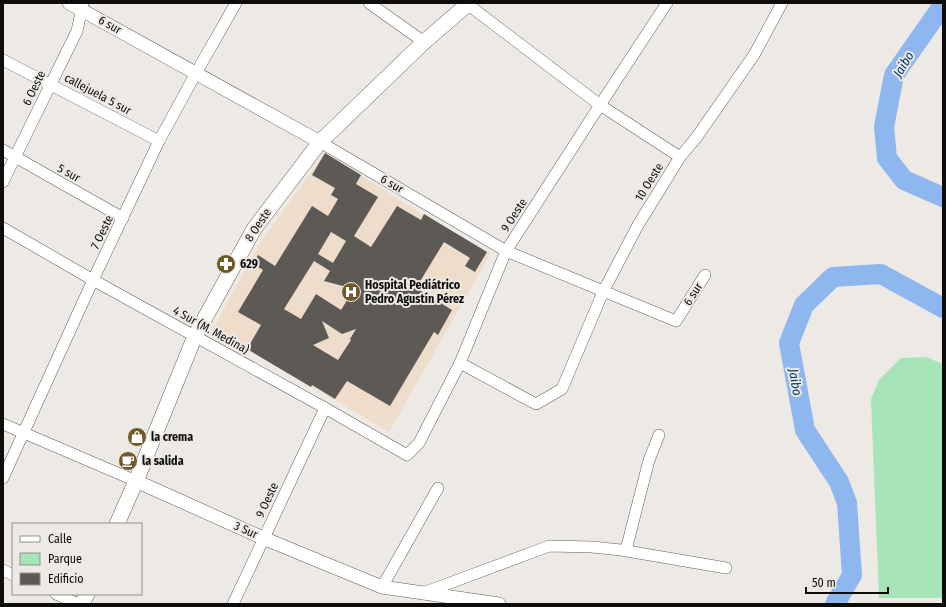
<svg xmlns="http://www.w3.org/2000/svg" width="946" height="607" font-family="'Fira Sans Condensed',sans-serif">
	<rect width="100%" height="100%" fill="#edeae5"/>
	<path fill="#efddcc" d="M325,153L424,215L491,253L389,432L247,349L212,330L260,243Z"/>
	<path fill="#a7e4b8" d="M926,357L943,364V598H879L871,399L879,380L901,358Z"/>
	<g fill="none" stroke-linecap="round" stroke-linejoin="round">
		<g stroke="#8eb6ef" stroke-width="20">
			<path d="M943,5L894,75L884,127L887,158L904,180L943,197"/>
			<path d="M835,604L852,575L847,503L839,482L805,430L789,343L804,305L833,277L881,274L943,308"/>
		</g>
	</g>
	<path fill="#5d5a56" fill-rule="evenodd" d="M325,153L361,175L356,184L378,197L354,236L371,247L397,206L421,220L424,214L487,252L475,272L465,266L470,258L444,242L416,288L452,310L438,335L434,332L390,406L347,381L335,399L312,385L311,387L247,349L261,325L238,312L263,270L253,264L258,255L275,266L312,206L328,216L338,199L331,195L335,188L312,175ZM331,232L346,241L333,263L318,254ZM314,261L330,271L324,281L354,289L341,310L316,294L301,319L284,309ZM322,321L342,334L356,329L350,339L351,340L338,360L313,345L329,338Z"/>
	<g fill="none" stroke-linecap="round" stroke-linejoin="round">
		<defs>
			<g id="minor">
				<path d="M369,3L424,42"/>
				<path d="M466,3L600,105L680,157"/>
				<path d="M3,60L159,141"/>
				<path d="M320,142L506,251L676,321L705,275"/>
				<path d="M3,150L123,218"/>
				<path d="M3,182L15,157L77,31L83,3"/>
				<path d="M3,228L93,280L325,408L407,455L419,443L460,363L506,251L600,105L667,3"/>
				<path d="M460,363L536,404L562,389L603,292L638,225L680,157L696,138L754,55L782,3"/>
				<path d="M3,424L136,481"/>
				<path d="M3,478L93,280L159,141L196,73L236,3"/>
				<path d="M626,550L649,460L659,435"/>
				<path d="M3,570L13,575"/>
				<path d="M382,587L438,488"/>
				<path d="M423,593L549,546L592,547L621,550L726,568"/>
				<path d="M56,594L78,604"/>
				<path d="M233,604L325,408"/>
			</g>
			<g id="tertiary">
				<path d="M69,3L320,142"/>
				<path d="M136,481L263,538L382,587L499,604"/>
			</g>
			<g id="secondary">
				<path d="M117,524L136,481L195,336L254,229L320,142L424,42L469,3"/>
				<path d="M82,604L87,594"/>
			</g>
		</defs>
		<use href="#minor" stroke="#63605c" stroke-width="12"/>
		<use href="#tertiary" stroke="#63605c" stroke-width="14"/>
		<use href="#secondary" stroke="#63605c" stroke-width="16"/>
		<use href="#minor" stroke="#fff" stroke-width="11"/>
		<use href="#tertiary" stroke="#fff" stroke-width="13"/>
		<use href="#secondary" stroke="#fff" stroke-width="15"/>
	</g>
	<defs>
		<symbol id="pharmacy-disc" viewBox="-11 -11 22 22"><circle r="9.5" fill="#715829" stroke="#edeae5"/><path d="M-2-6h4v4h4v4h-4v4h-4v-4h-4v-4h4Z" fill="#fff"/></symbol>
		<symbol id="hospital-disc" viewBox="-11 -11 22 22"><circle r="9.5" fill="#715829" stroke="#edeae5"/><path d="M-5-5h3v3.5h4V-5h3V5h-3V1.5h-4V5h-3Z" fill="#fff"/></symbol>
		<symbol id="shop-disc" viewBox="-11 -11 22 22"><circle r="9.5" fill="#715829" stroke="#edeae5"/><path d="M-5-2.5h2.3a2.7 3.5 0 0 1 5.4 0H5L5.5 6h-11ZM-1.5-2.5h3a1.5 2.3 0 0 0-3 0Z" fill="#fff"/></symbol>
		<symbol id="cafe-disc" viewBox="-11 -11 22 22"><circle r="9.5" fill="#715829" stroke="#edeae5"/><path d="M-5.5-4.5H6V0H3Q3 3.5 0 3.5H-2.5Q-5.5 3.5-5.5 0ZM3-3.2v2h1.7v-2ZM-6 4.5H4V6H-6Z" fill="#fff"/></symbol>
	</defs>
	<g fill-rule="evenodd">
		<use href="#pharmacy-disc" x="215" y="253" width="22" height="22"/>
		<use href="#hospital-disc" x="340" y="281" width="22" height="22"/>
		<use href="#shop-disc" x="126" y="426" width="22" height="22"/>
		<use href="#cafe-disc" x="117" y="450" width="22" height="22"/>
	</g>
	<g text-anchor="middle" stroke-width="4" stroke-linejoin="round" paint-order="stroke">
		<g font-size="12" fill="#0e0d0c" stroke="#edeae5">
			<text transform="translate(110 25) rotate(29)" y="4">6 sur</text>
			<text transform="translate(34 88) rotate(-64)" y="4">6 Oeste</text>
			<text transform="translate(98 94) rotate(28)" y="4">callejuela 5 sur</text>
			<text transform="translate(69 173) rotate(29)" y="4">5 sur</text>
			<text transform="translate(649 182) rotate(-58)" y="4">10 Oeste</text>
			<text transform="translate(392 184) rotate(30)" y="4">6 sur</text>
			<text transform="translate(514 215) rotate(-57)" y="4">9 Oeste</text>
			<text transform="translate(258 225) rotate(-56)" y="4">8 Oeste</text>
			<text transform="translate(102 232) rotate(-64)" y="4">7 Oeste</text>
			<text transform="translate(693 294) rotate(-57)" y="4">6 sur</text>
			<text transform="translate(211 330) rotate(29)" y="4">4 Sur (M. Medina)</text>
			<text transform="translate(267 500) rotate(-65)" y="4">9 Oeste</text>
			<text transform="translate(246 530) rotate(24)" y="4">3 Sur</text>
		</g>
		<g font-size="12" font-weight="bold" fill="#0e0d0c" stroke="#edeae5" text-anchor="start">
			<text x="240" y="268">629</text>
			<text x="365" y="289">Hospital Pediátrico<tspan x="365" dy="14">Pedro Agustín Pérez</tspan></text>
			<text x="151" y="441">la crema</text>
			<text x="142" y="465">la salida</text>
		</g>
		<g font-size="13" font-style="italic" fill="#013878" stroke="#edeae5">
			<text transform="translate(903 64) rotate(-59)" y="5">Jaibo</text>
			<text transform="translate(796 382) rotate(80)" y="5">Jaibo</text>
		</g>
	</g>
	<rect width="946" height="607" fill="none" stroke="#0e0d0c" stroke-width="8"/>
	<rect x="12" y="523" width="130" height="72" fill="#edeae5" stroke="#94928e"/>
	<rect x="20" y="536" width="20" height="6" fill="#ffffff" stroke="#94928e"/>
	<text x="48" y="543" font-size="12" fill="#0e0d0c">Calle</text>
	<rect x="20" y="553" width="20" height="12" fill="#a7e4b8" stroke="#94928e"/>
	<text x="48" y="563" font-size="12" fill="#0e0d0c">Parque</text>
	<rect x="20" y="573" width="20" height="12" fill="#5d5a56" stroke="#94928e"/>
	<text x="48" y="583" font-size="12" fill="#0e0d0c">Edificio</text>
	<path d="M806 587v6h82v-6" fill="none" stroke="#0e0d0c" stroke-width="2"/>
	<text x="812" y="587" font-size="12" fill="#0e0d0c" stroke="#edeae5" stroke-width="3" paint-order="stroke">50 m</text>
</svg>
